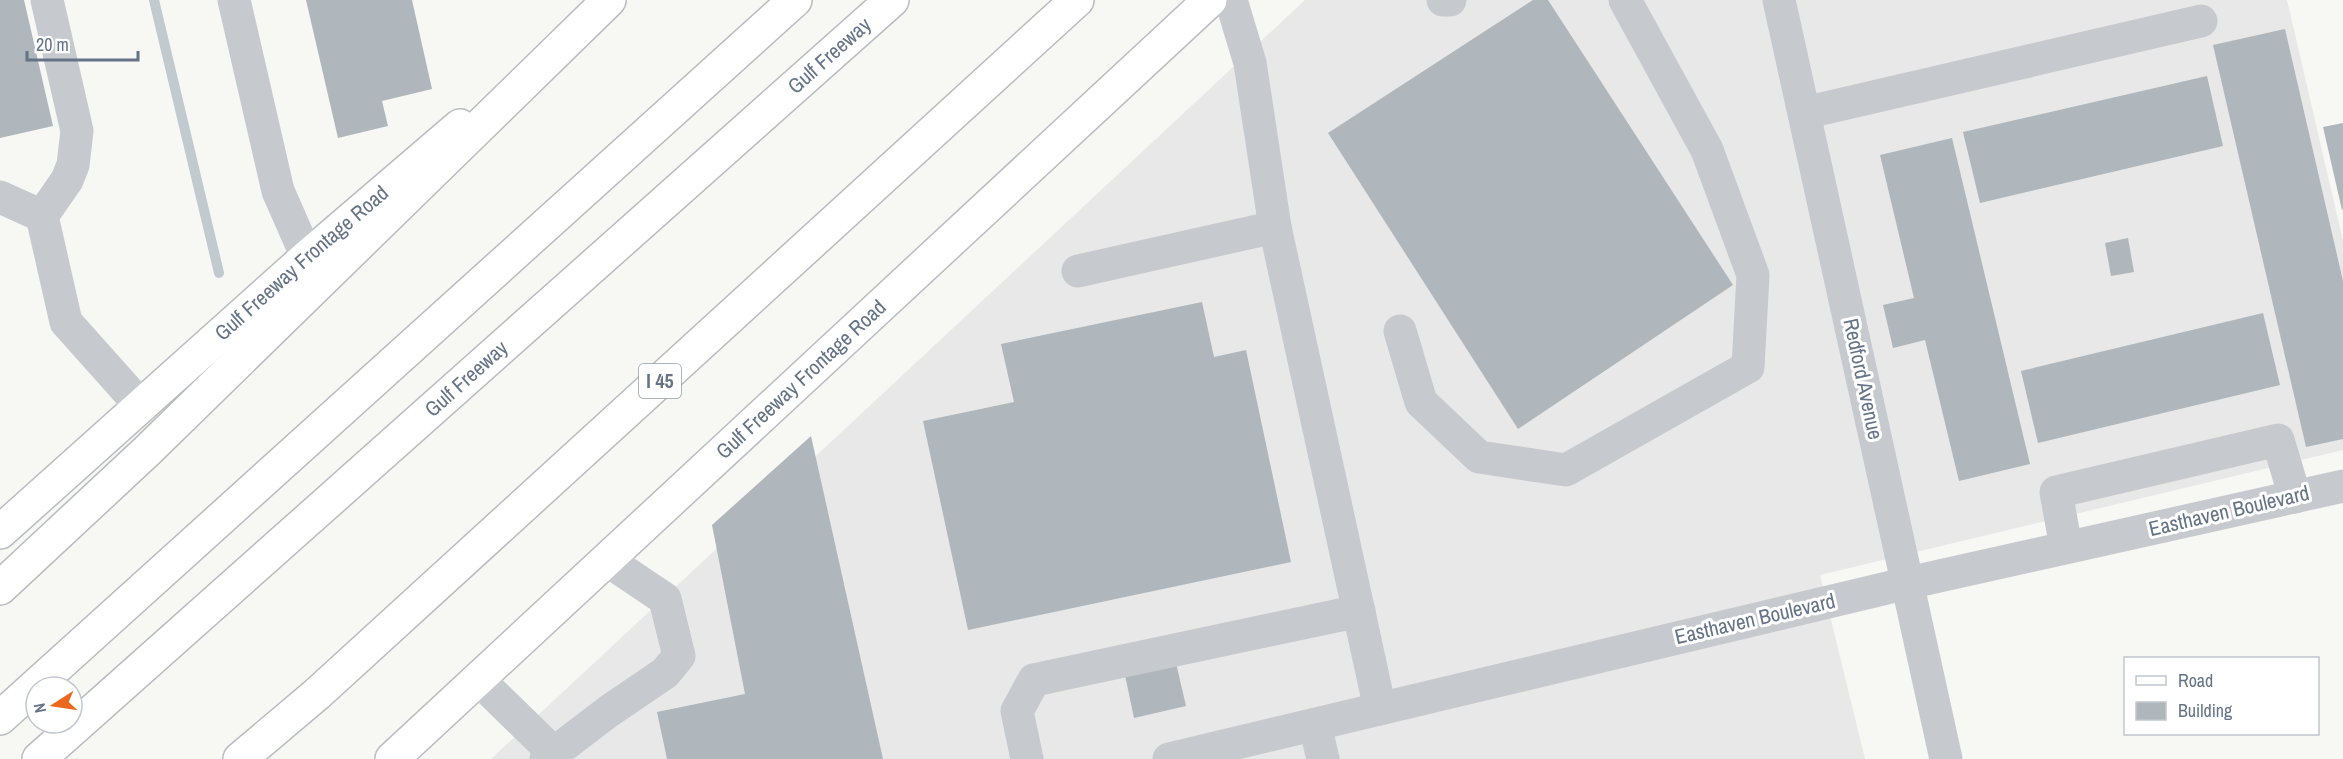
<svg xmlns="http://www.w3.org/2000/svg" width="2343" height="759" font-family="'Archivo Narrow',sans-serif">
	<rect width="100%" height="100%" fill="#f7f7f4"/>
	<path fill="#e7e8e7" d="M1305,0H2287L2343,241V450L1820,575L1865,759H491Z"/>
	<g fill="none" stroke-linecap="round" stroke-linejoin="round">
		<path stroke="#c0cacf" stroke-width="10" d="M154,0L219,273"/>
	</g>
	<g fill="#afb6bc">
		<path d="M0,0H24L53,126L0,138Z"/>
		<path d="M306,0H412L432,89L382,101L388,126L338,138Z"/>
		<path d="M1533,0H1548L1733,285L1518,429L1328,133Z"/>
		<path d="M2285,29L2343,281V439L2306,447L2213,45Z"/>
		<path d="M2207,76L2223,146L1980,203L1963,132Z"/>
		<path d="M2343,123V209L2342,210L2323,127Z"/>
		<path d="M1952,138L2030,464L1959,481L1925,340L1893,348L1883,305L1914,298L1880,155Z"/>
		<path d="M2128,238L2134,272L2111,276L2105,243Z"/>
		<path d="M1202,302L1214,357L1246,350L1291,562L968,630L923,421L1014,402L1001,344Z"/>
		<path d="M2263,313L2280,385L2038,443L2021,371Z"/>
		<path d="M811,436L883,759H667L657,712L745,694L712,525Z"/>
		<path d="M1176,663L1186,706L1134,718L1125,675Z"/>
	</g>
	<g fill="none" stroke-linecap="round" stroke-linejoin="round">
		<defs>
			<g id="major">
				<path id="s1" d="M0,532L307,257L460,126"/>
				<path id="s2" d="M392,759L1210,0"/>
			</g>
			<g id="highway">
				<path d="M0,588L147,451L609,0"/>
				<path d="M0,718L795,0"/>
				<path id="s3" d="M39,759L892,0"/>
				<path d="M240,759L317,694L1077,0"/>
			</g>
		</defs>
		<use href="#major" stroke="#b9bcc0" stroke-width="36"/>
		<use href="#highway" stroke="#b8bbbf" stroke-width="36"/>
		<g stroke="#c6c9cd" stroke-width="33">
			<path d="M47,0L77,131L73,165L67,180L42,216L66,322L141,406"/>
			<path d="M234,0L278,191L307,257"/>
			<path d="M1231,0L1250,63L1275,227L1380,709"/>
			<path d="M1443,0H1450"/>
			<path d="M1779,0L1946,759"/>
			<path d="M1804,113L2201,21"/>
			<path d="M0,197L42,216"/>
			<path d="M1078,271L1275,227"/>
			<path d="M1400,331L1421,402L1479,457L1566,470L1748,367L1753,275L1707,150L1625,0"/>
			<path d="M2066,547L2056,492L2278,440L2295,497"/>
			<path d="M478,679L554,753"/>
			<path d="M1315,725L1323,759"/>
			<path d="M546,759L609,711L665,673L679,656L665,599L607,560"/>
			<path d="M1027,759L1017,711L1034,680L1359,611"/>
			<path d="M1169,759L1908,583L2343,486"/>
		</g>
		<use href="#major" stroke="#fff" stroke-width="33"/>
		<use href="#highway" stroke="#fff" stroke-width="33"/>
	</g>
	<g text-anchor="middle" stroke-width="6" stroke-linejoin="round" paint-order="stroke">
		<rect fill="#fff" stroke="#929daa" stroke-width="1.5" x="639" y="364" width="42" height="34" rx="4.5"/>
		<g font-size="20" font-weight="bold" fill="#647386">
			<text x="660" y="388">I 45</text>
		</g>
		<g font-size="21" fill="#647386" stroke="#fff">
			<text dy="7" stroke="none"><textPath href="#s3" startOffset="1058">Gulf Freeway</textPath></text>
			<text dy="7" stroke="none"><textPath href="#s1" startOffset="404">Gulf Freeway Frontage Road</textPath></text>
			<text dy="7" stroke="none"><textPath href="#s3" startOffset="572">Gulf Freeway</textPath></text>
			<text transform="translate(1863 379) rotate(78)" y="7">Redford Avenue</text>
			<text dy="7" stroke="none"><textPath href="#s2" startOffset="558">Gulf Freeway Frontage Road</textPath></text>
			<text transform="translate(2229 511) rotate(-13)" y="7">Easthaven Boulevard</text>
			<text transform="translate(1755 619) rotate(-13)" y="7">Easthaven Boulevard</text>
		</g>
	</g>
	<rect x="2124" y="657" width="195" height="78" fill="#ffffff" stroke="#c1c7cf" stroke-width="1.5"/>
	<rect x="2136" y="676" width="30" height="9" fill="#ffffff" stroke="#c1c7cf" stroke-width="1.5"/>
	<text x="2178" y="687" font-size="18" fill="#647386">Road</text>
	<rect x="2136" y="702" width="30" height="18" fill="#afb6bc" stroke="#c1c7cf" stroke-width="1.5"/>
	<text x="2178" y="717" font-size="18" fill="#647386">Building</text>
	<g transform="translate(54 705) rotate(258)"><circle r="28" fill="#ffffff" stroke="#c1c7cf" stroke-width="1.5"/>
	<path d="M0-4.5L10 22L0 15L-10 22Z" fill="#ec681e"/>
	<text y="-9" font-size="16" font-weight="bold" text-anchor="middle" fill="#647386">N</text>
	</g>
	<path d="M27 51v9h111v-9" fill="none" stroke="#647386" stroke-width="3"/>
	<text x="36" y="51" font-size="18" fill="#647386" stroke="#ffffff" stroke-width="4.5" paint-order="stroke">20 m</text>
</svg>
